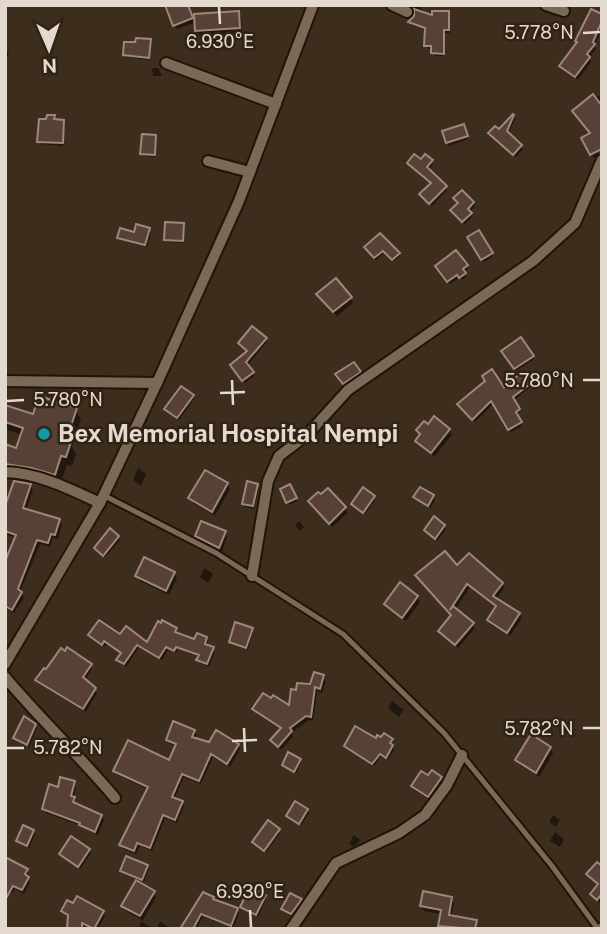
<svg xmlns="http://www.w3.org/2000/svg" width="607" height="934" font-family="'Public Sans',sans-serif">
	<rect width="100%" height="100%" fill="#3c2d1d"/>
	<g fill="#0007">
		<path d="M187,5L194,23L177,29L175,25Z"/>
		<path d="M408,5H421L422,13L448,12L450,33H445L444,56H435L433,49H428L426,30L411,25L410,23L416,15L415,9Z"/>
		<path d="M238,13L241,18L242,33L200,36L197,31Z"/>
		<path d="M602,16V29L594,46L596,49L589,58L591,62L578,80L561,66Z"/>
		<path d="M150,41V60L126,57L125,55Z"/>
		<path d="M5,49L9,53L5,62Z"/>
		<path d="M152,68H158L162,76H153Z"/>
		<path d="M602,94V150L597,152L599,156L594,158L583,139L591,134L594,99Z"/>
		<path d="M513,116L515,119L508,134L523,149L516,157L492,136L499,132Z"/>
		<path d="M54,117L56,121H63L65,124L63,146L41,144L39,141Z"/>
		<path d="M465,129L468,139L449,146L444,132Z"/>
		<path d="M155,137L156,157L144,156L142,153Z"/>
		<path d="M425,156L433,164L428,170L447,190L432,206L423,198L432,184L421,161Z"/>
		<path d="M473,203L475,206L469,212L472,217L465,224L454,213Z"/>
		<path d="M183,224L184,243L167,242L166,239Z"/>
		<path d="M149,230L151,233L147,247L121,240L119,237Z"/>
		<path d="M479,232L493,256L484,262L470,237Z"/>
		<path d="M366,247L398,254L400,256L394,261L385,252L376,260Z"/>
		<path d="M456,253L468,269L464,272L466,277L462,280L460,277L450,284L439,269Z"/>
		<path d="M350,298L353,303L337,316L321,299Z"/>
		<path d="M265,339L267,342L247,366L254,376L245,383L234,369L249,352L240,343Z"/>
		<path d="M521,339L534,359L516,371L503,351Z"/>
		<path d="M354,364L361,375L345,386L338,374Z"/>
		<path d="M529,385L530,387L513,401L520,413L516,415L522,426L511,432L494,403L475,422L461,407L504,389Z"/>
		<path d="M80,392H89V398L81,397Z"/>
		<path d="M192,396L194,399L179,420L166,409Z"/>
		<path d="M5,407L34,416L75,410L81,419L72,447L76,454L72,466L67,465L60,484L5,470V446L18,450L23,435L5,429Z"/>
		<path d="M449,430L452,435L434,457L417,441L421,435Z"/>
		<path d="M138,468L146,474L141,486L133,480Z"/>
		<path d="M227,484L230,489L215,516L193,503L190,498Z"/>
		<path d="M30,485L33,490L26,510L59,520L62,525L58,539L53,537L50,547L40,544L20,592L24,598L14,613L5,608V566L17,538L5,534V511Z"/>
		<path d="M257,485L259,488L254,509L246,507L244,504Z"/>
		<path d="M290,486L297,501L290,505L282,489Z"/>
		<path d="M328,490L348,513L332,527L313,506Z"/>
		<path d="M374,497L375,500L365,514L353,504Z"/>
		<path d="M415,497H433L435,500L430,508Z"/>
		<path d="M434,519L446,529L437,541L426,530Z"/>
		<path d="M299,521L304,527L300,531L295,525Z"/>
		<path d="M225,532L227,537L222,552L200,541L197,536Z"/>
		<path d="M118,537L120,540L105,557L97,551Z"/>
		<path d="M457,567L502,584L504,588L496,599L519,614L522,618L510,636L491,625L489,620L497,608L470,587L455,610L475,628L458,648L443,635L440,631L452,617L420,580Z"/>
		<path d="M205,568L213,574L208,583L200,577Z"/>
		<path d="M174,573L177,578L169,595L140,581L137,576Z"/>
		<path d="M417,597L420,602L406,621L389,609L386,604Z"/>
		<path d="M176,629L177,634L195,641L206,638L208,642L206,646L215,652L209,667L200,663V657L178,649L176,653L168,650L162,660L139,647L126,667L118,660L122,654L107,643L104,647L90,635L120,637L148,645Z"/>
		<path d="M252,629L253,632L248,650L233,645L231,642Z"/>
		<path d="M90,665L92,669L84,681L97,693L86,712L39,684L37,680Z"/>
		<path d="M323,677L326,681L322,693L317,691L313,721L309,720L291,733L293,736L281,750L275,744L282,730L257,714L254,709L291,708Z"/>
		<path d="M392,701L404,710L399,717L388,708Z"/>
		<path d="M35,725L37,728L29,747L17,741L15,738Z"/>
		<path d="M194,731L196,735L195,740L210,744L238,745L240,749L230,767L213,757L201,784L184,777L174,799L181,802L184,806L177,823L165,818L152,851L140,846L136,854L124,849L121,845L149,790L118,775L115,771L170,762L177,746L170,744L168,740Z"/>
		<path d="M376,740H392L394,750L387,760L381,756L374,766L346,746Z"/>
		<path d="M550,748L553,753L539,777L520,765L517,760Z"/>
		<path d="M300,760L301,763L296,774L284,765Z"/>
		<path d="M429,778H441L444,783L431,801L416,791L413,786Z"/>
		<path d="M74,783L76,787L73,798L76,805L101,816L104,820L98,835L82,826L46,813L44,808L59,789Z"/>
		<path d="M307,810L309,813L301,825L288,816Z"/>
		<path d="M553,815L560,820L556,827L549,822Z"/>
		<path d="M278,830L280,833L266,852L256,845L254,842Z"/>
		<path d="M33,831L35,834L29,848L20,844L18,841Z"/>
		<path d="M555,832L564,839L560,847L550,841Z"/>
		<path d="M354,835L361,840L353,847L349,843Z"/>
		<path d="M89,850L91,853L80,869L61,854Z"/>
		<path d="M5,852L6,859L27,870L29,875L27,877L30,882L24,894L15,889L13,893L5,890Z"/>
		<path d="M147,866L149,869L144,882L124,874L122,871Z"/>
		<path d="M602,868V902L600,903L592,894L599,886L588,874Z"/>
		<path d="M153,892L156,897L142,922L154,929H138L142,920L126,911L123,906Z"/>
		<path d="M265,896L266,899L258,917L244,910L242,907Z"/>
		<path d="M213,899L237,910L239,914L233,928L203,917L196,929H182Z"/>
		<path d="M451,899L454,904L451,917L476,922L478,929H441L442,914L424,911L421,906Z"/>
		<path d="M300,901L302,903L293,916L285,912L283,909Z"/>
		<path d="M63,911L103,912L105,916L98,929H89L84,926V929H68L70,918Z"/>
		<path d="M160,922L172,929H156Z"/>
	</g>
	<g fill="#574137" stroke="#9e867b" stroke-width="2">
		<path d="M165,5H188L193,18L173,26Z"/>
		<path d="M414,9L432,15V11H449V30H444V54L431,53V46H424L425,28L408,22L414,16Z"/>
		<path d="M591,9L602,14V21L593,42L595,44L587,54L590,57L575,77L559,66L577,42L575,41Z"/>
		<path d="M239,11L240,28L195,31L194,14Z"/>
		<path d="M136,38L151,39L149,58L123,55L124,42H135Z"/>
		<path d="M593,94L602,106V149L590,155L581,138L590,133L572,111Z"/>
		<path d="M513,114L514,115L507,131L522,145L513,155L488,133L495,126L499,129Z"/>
		<path d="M47,115H55L54,119L64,120L63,143L37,142L39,119H46Z"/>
		<path d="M464,124L468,136L446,143L442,131Z"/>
		<path d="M142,134L156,135L155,155L140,154Z"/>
		<path d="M414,154L421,159L425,154L433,160L427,167L447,186L429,204L419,194L431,183L407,163Z"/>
		<path d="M462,190L474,202L468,209L472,213L462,222L450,210L458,203L453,198Z"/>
		<path d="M165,222L184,223L183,241L164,240Z"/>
		<path d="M136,224L150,228L145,245L117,238L120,228L134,232Z"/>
		<path d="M479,230L493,253L481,260L467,237Z"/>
		<path d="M380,233L400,253L392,260L383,251L374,258L364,247Z"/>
		<path d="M456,250L468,265L463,269L466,273L459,278L457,275L447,282L435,266Z"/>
		<path d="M336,278L352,297L333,312L316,294Z"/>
		<path d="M252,326L267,338L246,362L254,372L242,381L230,365L247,351L238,343Z"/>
		<path d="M521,337L534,356L514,369L501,351Z"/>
		<path d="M354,362L361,372L343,384L335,374Z"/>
		<path d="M492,369L504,387L521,373L530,384L513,397L520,409L516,412L522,422L508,430L491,401L472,420L457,404L485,381L482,376Z"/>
		<path d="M181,386L194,395L177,418L164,409Z"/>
		<path d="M39,396L77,408L66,441L71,442L66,457L61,456L55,475L31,468L5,464V444L16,448L23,428L5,422V405L33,414Z"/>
		<path d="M434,416L450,429L431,453L415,441L420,434L416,430L424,421L428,424Z"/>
		<path d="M205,470L228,483L212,512L188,498Z"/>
		<path d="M14,481L31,484L23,508L60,519L55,535L51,534L48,543L37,540L18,589L22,592L12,610L5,606V561L16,535L5,531V506Z"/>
		<path d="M247,481L258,484L253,506L242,504Z"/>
		<path d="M290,484L297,498L286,503L280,489Z"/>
		<path d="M363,487L375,496L363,513L351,504Z"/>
		<path d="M420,487L434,495L428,506L413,497Z"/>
		<path d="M328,488L346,507L329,524L308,501L318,492L321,494Z"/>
		<path d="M434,516L445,525L435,539L424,530Z"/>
		<path d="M201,521L226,531L219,548L195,536Z"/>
		<path d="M110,528L119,536L103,556L94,548Z"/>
		<path d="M445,551L457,565L469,553L503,583L493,596L520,613L507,633L487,620L496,606L467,584L450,610L453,606L474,623L455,645L438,631L451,615L415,575Z"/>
		<path d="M144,557L175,572L166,591L135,576Z"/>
		<path d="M400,582L418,596L402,618L384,604Z"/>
		<path d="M99,620L120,634L126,626L147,642L158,621L161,623L162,620L177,628L175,632L194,639L197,633L207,637L205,644L214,647L207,664L196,660L199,655L176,647L174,651L166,647L159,658L137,645L124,664L116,660L121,653L104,641L102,645L88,635Z"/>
		<path d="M235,622L253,628L246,648L229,642Z"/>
		<path d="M67,647L92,664L83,677L96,688L83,709L35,680L44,668L46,669L61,648L65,651Z"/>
		<path d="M314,672L324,675L320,689L315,687L311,717L306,716L290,728L292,731L278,747L270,740L281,728L252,709L263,693L271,698L273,695L289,705L291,689L296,690L297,683L310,684Z"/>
		<path d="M24,716L36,724L27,745L13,738Z"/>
		<path d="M173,721L195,730L192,737L209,742L216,730L239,744L227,764L211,754L199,781L182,774L172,797L183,801L175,820L163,815L150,848L137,843L134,851L119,845L148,787L113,771L128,740L169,760L176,744L166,740Z"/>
		<path d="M355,726L376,738L377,735L381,737L384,733L393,739L390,743L393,745L386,758L380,754L372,764L344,746Z"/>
		<path d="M531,734L551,747L536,773L515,760Z"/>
		<path d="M288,752L301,759L294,772L282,765Z"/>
		<path d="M432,770L442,777L428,797L411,786L421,771L428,775Z"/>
		<path d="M60,777L75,781L71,796L75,797L73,802L102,815L95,832L79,825L80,823L42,809L49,784L58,787Z"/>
		<path d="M295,801L308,809L299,824L286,816Z"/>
		<path d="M268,820L280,829L264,851L252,842Z"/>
		<path d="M23,825L34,830L27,846L16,841Z"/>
		<path d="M71,836L90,849L78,867L59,854Z"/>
		<path d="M126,856L148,865L142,880L120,871Z"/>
		<path d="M5,857L28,869L25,874L29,877L22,890L13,886L5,900Z"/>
		<path d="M597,862L602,866V894L597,900L590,894L598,884L586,874Z"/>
		<path d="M136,880L155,891L140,916L121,906Z"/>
		<path d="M250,887L266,895L256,915L240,907Z"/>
		<path d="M423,891L452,897L449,915L477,920L475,929L438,926L441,910L420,906Z"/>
		<path d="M203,892L214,897L213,899L238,908L231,926L201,914L193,929H180Z"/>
		<path d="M290,893L302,899L291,914L281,909Z"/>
		<path d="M77,896L104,911L94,929L82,923V929H67L68,915L61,911L67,900L73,903Z"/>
	</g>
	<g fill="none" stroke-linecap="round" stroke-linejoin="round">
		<defs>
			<path id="lane" d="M103,495L216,553L343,634L444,733L552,866L598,929"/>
			<g id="street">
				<path d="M392,5L407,12"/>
				<path d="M546,5L564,11"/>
				<path d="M166,63L276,104"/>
				<path d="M208,161L250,172"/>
				<path d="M5,381L157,383"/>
				<path d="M5,472C39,473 70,489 100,503"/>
				<path d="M252,576L268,481L279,456L308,434L348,390L533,261L575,223L602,160"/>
				<path d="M5,664L100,503L157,383L239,201L313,5"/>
				<path d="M5,677C40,719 80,756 115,798"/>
				<path d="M291,929L336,863L399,833L425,815L447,785L462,755"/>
				<path d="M601,929L602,928"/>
			</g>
		</defs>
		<use href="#lane" stroke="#221506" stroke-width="9"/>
		<use href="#street" stroke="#221506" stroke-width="14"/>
		<use href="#lane" stroke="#7b6958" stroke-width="5"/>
		<use href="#street" stroke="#7b6958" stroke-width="10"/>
	</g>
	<path fill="none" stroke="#e3d9cf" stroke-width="2.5" d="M219,7L220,24M583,33L600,32M232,380L233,405M583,380H600M220,393L245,392M7,401L24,400M244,728L245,752M583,728H600M232,741L257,740M7,748H24M250,910L251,927"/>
	<circle fill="#0f9aa8" stroke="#312314" stroke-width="2.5" cx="44" cy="434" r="7"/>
	<g text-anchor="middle" stroke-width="5" stroke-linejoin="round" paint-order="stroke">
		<g font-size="24" font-weight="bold" fill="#e3d9cf" stroke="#312314" text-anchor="start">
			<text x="58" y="442">Bex Memorial Hospital Nempi</text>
		</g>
	</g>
	<g font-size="18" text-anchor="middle" fill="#e3d9cf" stroke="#312314" stroke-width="5" stroke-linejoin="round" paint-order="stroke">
		<text x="539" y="39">5.778°N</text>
		<text x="220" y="48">6.930°E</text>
		<text x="539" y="387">5.780°N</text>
		<text x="68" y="406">5.780°N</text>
		<text x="539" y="735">5.782°N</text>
		<text x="68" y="754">5.782°N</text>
		<text x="250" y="898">6.930°E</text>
	</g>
	<rect width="607" height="934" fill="none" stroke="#e3d9cf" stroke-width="14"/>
	<g transform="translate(49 49) rotate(178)" stroke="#312314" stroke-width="5" paint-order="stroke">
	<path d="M0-5L12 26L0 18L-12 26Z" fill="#e3d9cf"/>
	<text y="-10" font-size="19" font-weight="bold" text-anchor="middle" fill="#e3d9cf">N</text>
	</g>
</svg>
